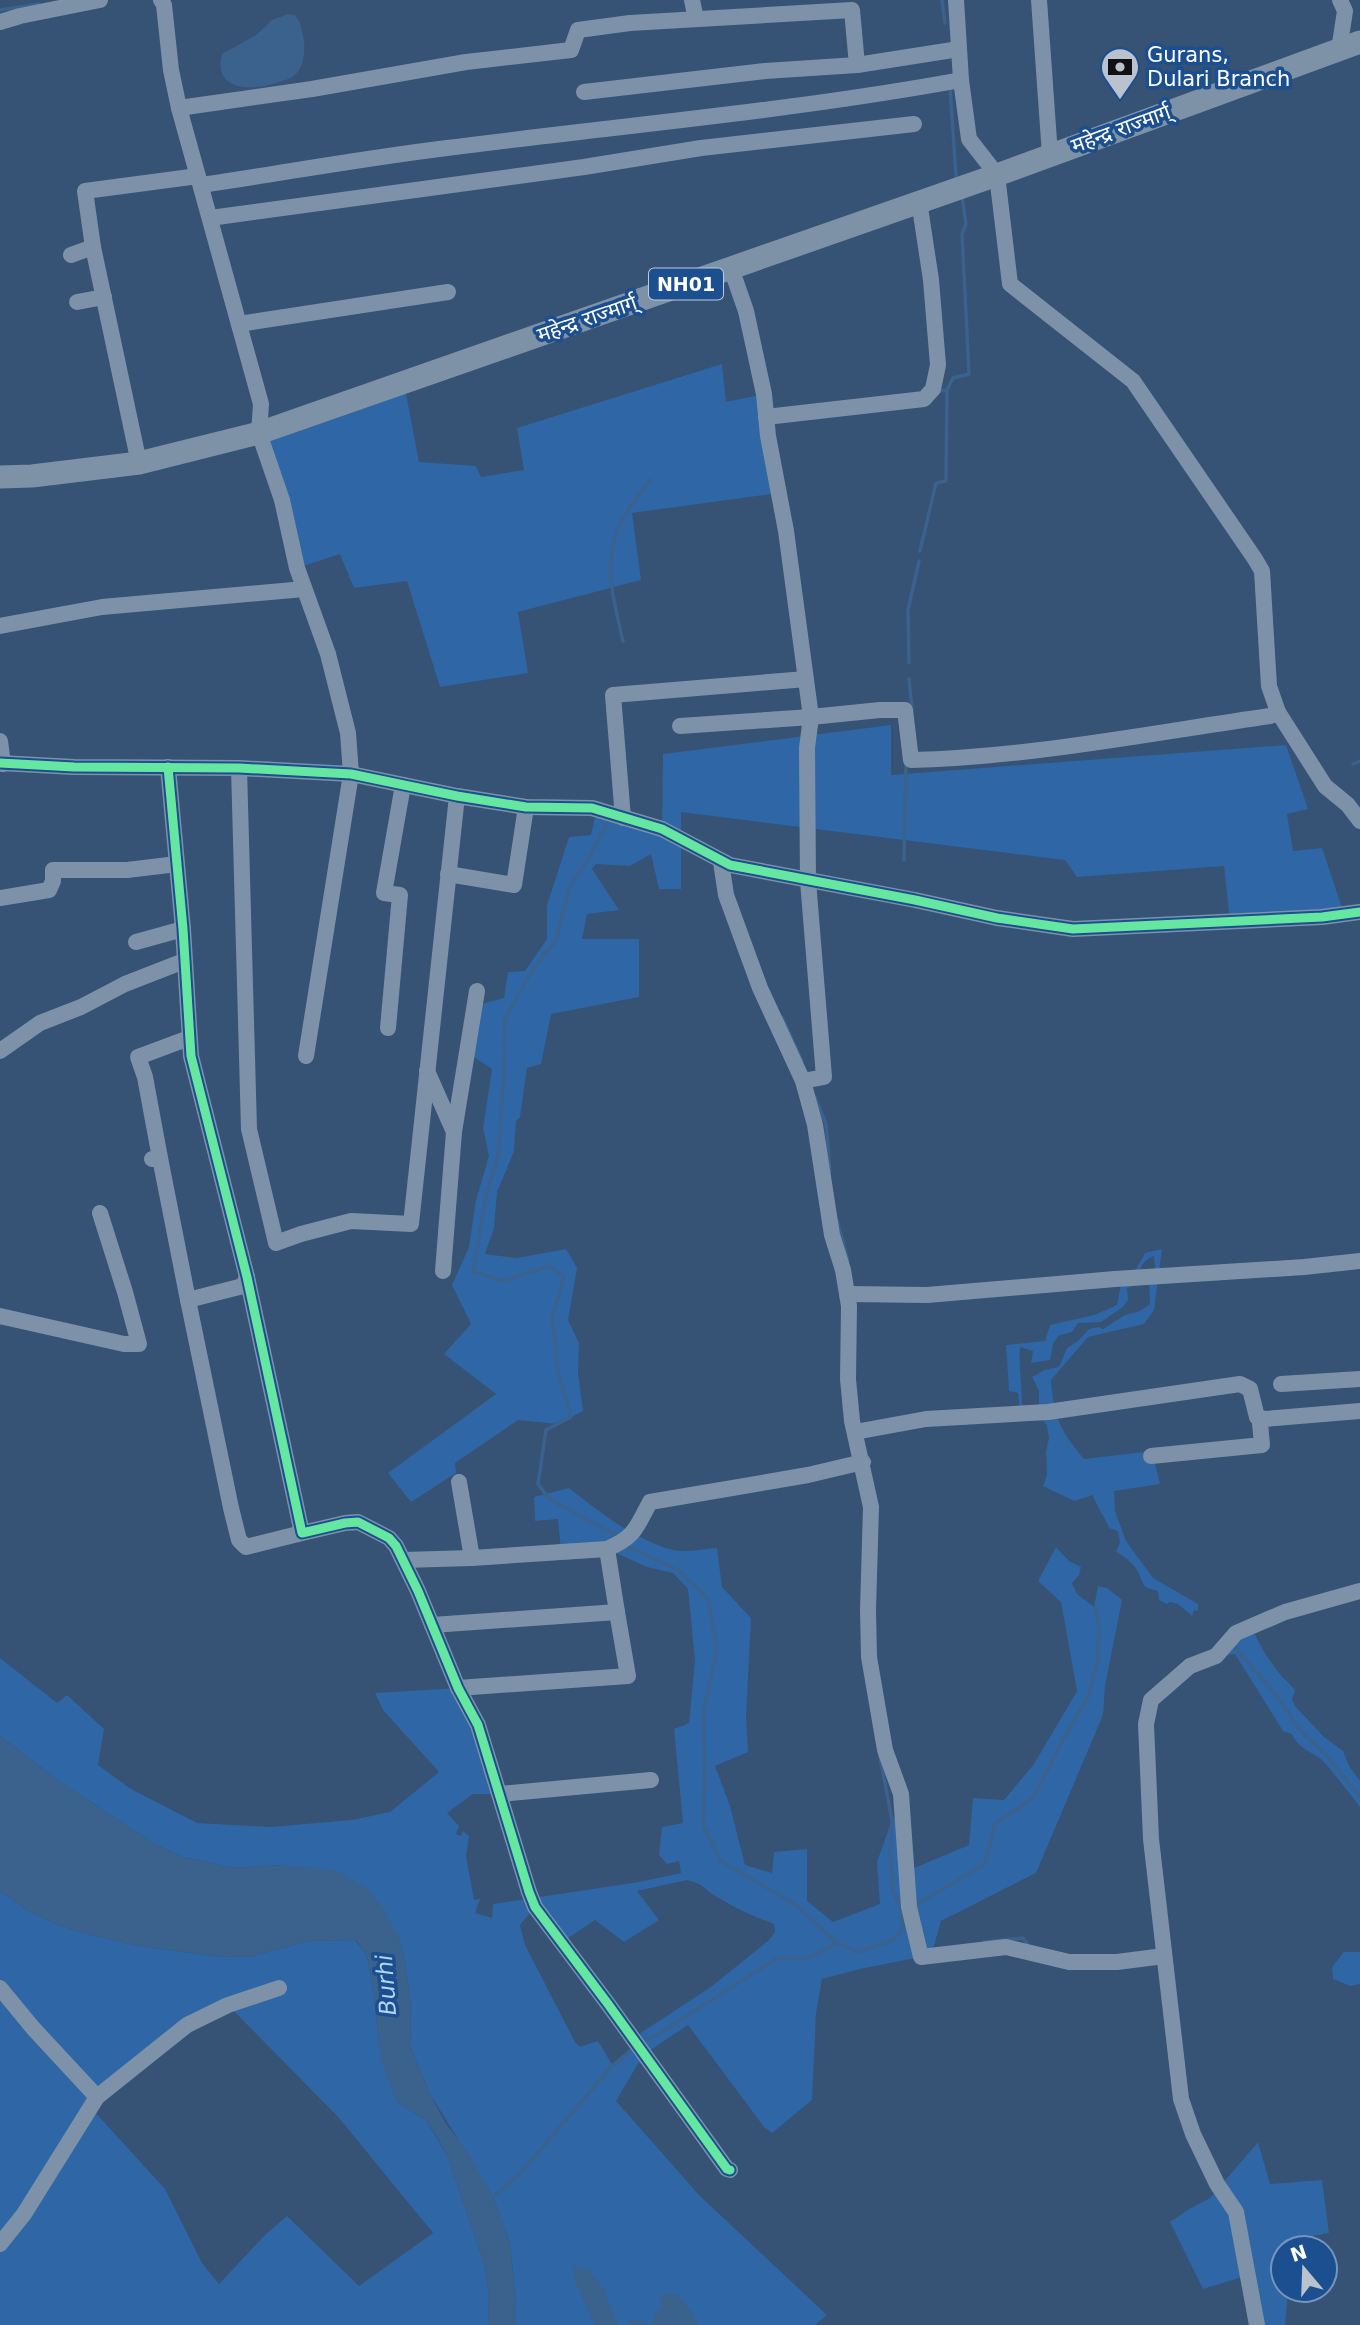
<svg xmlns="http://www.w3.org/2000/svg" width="1360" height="2325" font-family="'DejaVu Sans','Noto Sans Devanagari',sans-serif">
	<rect width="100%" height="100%" fill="#365274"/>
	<g fill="#2f66a5" fill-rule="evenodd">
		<path d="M722,364L726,402L764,394L778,493L632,513L641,580L518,612L528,673L440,687L407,581L354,588L340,554L297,568L259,433L404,383L419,462L476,466L481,477L524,470L517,428Z"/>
		<path d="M891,725V775L1286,745L1308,809L1287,814L1293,851L1322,848L1344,914L1230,922L1224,866L1077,877L1065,860L681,812V889H659L651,854L630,866L596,864L592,869L619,910L587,914L582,939H639V997L551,1014L541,1064L527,1068L520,1117L516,1121L514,1151L497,1192L494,1228L485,1254L517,1258L566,1249L577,1268L568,1320L579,1343L578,1373L583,1411L558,1424L518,1420L455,1463L456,1473L411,1502L388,1473L496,1394L444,1354L471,1324L452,1285L469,1247L476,1200L489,1156L483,1128L492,1069L472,1056L481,1004L504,998L508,972L525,971L547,939V905L569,837L591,835L597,809L662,829L663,754Z"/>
		<path d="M1162,1249L1154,1310L1144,1324L1088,1337L1051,1380C1054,1418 1060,1430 1084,1459L1152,1451L1160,1484L1114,1491L1115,1511L1126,1541L1153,1578L1198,1604V1611L1194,1610L1192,1616L1178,1604L1170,1602L1167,1604L1159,1600L1158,1591C1141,1587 1145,1586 1138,1572C1134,1564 1124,1556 1116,1552L1120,1542L1118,1531L1109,1528C1106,1519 1094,1502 1093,1495L1074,1501L1043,1486L1047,1475L1046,1452L1049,1438L1047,1426L1039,1414V1391L1032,1377L1045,1370L1059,1367L1067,1348L1078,1341L1089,1329L1098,1327L1103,1329L1125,1315L1140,1311L1150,1304L1149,1279L1155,1267L1154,1256C1141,1261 1137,1271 1138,1285L1127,1288L1128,1300L1123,1307L1101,1322L1078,1323L1072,1332L1058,1336L1053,1344L1050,1360L1031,1363L1033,1351L1020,1347C1018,1370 1024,1392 1021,1415L1018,1393L1009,1391L1006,1345L1045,1341L1050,1325L1094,1315L1117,1305L1122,1279L1134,1273L1145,1253Z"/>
		<path d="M569,1488C601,1513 633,1539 673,1550C686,1553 703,1549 717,1548L722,1587L751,1618L746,1717L748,1752L715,1766L730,1806L745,1865L772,1873L774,1852L807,1849V1901L833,1922L880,1904L877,1862L892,1820L902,1808L907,1871L969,1845L973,1798L1004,1800L1034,1764L1077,1691L1061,1602L1038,1581L1056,1547L1069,1561L1081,1567L1079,1575L1072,1583L1077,1594L1094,1607L1098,1586L1107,1588L1122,1600L1105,1686L1103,1715L1036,1873L941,1921L933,1949L921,1957L860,1969L822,1979L816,2013L812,2100L772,2133L764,2127L688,2025L643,2055L616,2101L700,2196L827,2315L815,2325H516L515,2294L510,2244L493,2197L429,2092L410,2046L411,2007L405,1963L398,1936L282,1865L233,1868L183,1857L156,1845L62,1783L0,1736V1658L57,1703L67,1695L104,1729L98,1765L131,1789L197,1823L271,1827L352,1820L390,1812L439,1772L383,1710L375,1693L458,1688L500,1794H473L447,1813L459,1826L456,1834L461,1836L463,1831L469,1836L466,1856L474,1900L480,1899L475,1913L492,1918L493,1904L639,1882L681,1873L679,1861L667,1864L659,1855L662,1827L683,1823L674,1729L689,1723L695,1660L688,1589L673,1573L647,1567L607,1549L561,1551L558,1519L535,1521L534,1497ZM687,1880C706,1885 703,1889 717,1897C735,1908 754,1917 774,1924L775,1932L769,1940L711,1987L633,2038L631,2050L613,2066L598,2041L580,2047L575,2042L525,1945L520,1925L535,1907L562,1942L595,1920L624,1942L659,1920L637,1891Z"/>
		<path d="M1251,1625C1257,1641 1269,1661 1280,1674C1285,1681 1291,1683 1295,1691L1292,1699L1295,1706L1324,1737L1343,1751L1349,1766L1360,1781V1807C1350,1794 1336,1776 1325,1763C1314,1751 1299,1751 1292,1734L1283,1731L1235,1654L1216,1656Z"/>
		<path d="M0,1891L28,1911L58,1925L91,1935L135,1945L212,1956L248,1957L309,1941L355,1940L367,1955L374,1995L379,2044L397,2102L426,2120L447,2155L483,2260L489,2292L488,2325H0ZM228,2005L339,2118L433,2233L359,2286L287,2216L265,2235L219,2284L202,2263L165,2189L94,2111L120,2086Z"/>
		<path d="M1344,1952H1360V1984L1350,1986L1333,1979L1332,1967Z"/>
		<path d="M1258,2142L1270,2184L1322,2180L1329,2233L1313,2236L1315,2248H1283V2290H1288L1285,2325H1257L1249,2275L1203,2289L1170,2222L1189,2209L1210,2198Z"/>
	</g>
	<g fill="#3b618d">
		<path d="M288,14L295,15C301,22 302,31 304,40C305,52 304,68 294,76C288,80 279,82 273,84C248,91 213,90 222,54L256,35L272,20Z"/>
		<path d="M0,1736L62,1783L156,1845L183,1857L233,1868L282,1865L334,1870L367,1888L382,1907L398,1936L405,1963L411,2006L410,2046L429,2092L446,2124L468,2153L493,2197L510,2244L515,2294L516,2325H488L489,2292L483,2260L447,2155L437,2137L426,2120L397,2102L381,2061L374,1995L367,1955L356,1940L309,1941L248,1957L212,1956L135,1945L91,1935L58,1925L28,1911L0,1891Z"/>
		<path d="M573,2266L589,2270L604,2290L618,2325H595L573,2277Z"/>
		<path d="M677,2294L692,2313L697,2325H629L628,2320L638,2321L650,2325L656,2311L660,2310V2295Z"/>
	</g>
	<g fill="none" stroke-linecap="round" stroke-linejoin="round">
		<g stroke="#3b618d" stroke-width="3.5">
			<path d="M942,0L945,23"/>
			<path d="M0,10L39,4"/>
			<path d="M950,88L956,176"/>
			<path d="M939,391L947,390L953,378L969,374L962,234L966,224L962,197"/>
			<path d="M920,551L936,483L946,481L947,390"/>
			<path d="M623,641C614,602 601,560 621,522C629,507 640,494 650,480"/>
			<path d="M909,663L908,610L919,561"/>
			<path d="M909,679L912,709"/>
			<path d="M1353,764L1360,761"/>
			<path d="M608,822L590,856L569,888L556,940L530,974L505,1019L504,1071L498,1156L486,1196L473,1271L502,1281L550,1266L564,1277L552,1318L559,1376L571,1417L546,1430L538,1484L549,1499L620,1537"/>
			<path d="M904,860L906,762"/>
			<path d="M782,1017L802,1061"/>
			<path d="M815,1097L826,1124L830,1171"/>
			<path d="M837,1220L848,1260"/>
			<path d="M629,1547L678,1570L708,1598L717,1649L704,1709L705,1785L703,1825L721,1861L796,1905L837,1943L808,1958H777L657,2035L643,2041"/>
			<path d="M1235,1647L1276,1695L1301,1731L1329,1758L1360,1797"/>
			<path d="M916,1905L985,1864L995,1824L1033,1798L1060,1745L1089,1695L1098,1657L1099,1628L1095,1608"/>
			<path d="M984,1942L1023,1938L1028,1945"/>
			<path d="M837,1943L858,1952L891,1941L903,1929L901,1908L893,1891L890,1853L892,1820L880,1757"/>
			<path d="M491,2198L519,2175L612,2066L631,2050"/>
		</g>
		<g stroke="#7d92a8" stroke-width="16">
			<path d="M161,0L164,5L171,70L179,108L261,404L259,433L282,500L297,568L328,654L348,733L351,774L306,1056"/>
			<path d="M692,0L696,19"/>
			<path d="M956,0L961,80L969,139L997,175L1010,284L1133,381L1255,559L1262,571L1269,686L1278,712L1325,786L1348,805L1360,821"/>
			<path d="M1039,0L1050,155"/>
			<path d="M0,22L20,16L100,0"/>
			<path d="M1339,50L1345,11L1340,0"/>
			<path d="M584,92L765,71L857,65"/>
			<path d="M179,108L312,89L466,62L571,50L578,30L630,23L852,10L857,65L959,49"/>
			<path d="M201,185C283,173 365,158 447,148C618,126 791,111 961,80"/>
			<path d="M210,218L584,167L701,148L914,124"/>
			<path d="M71,255L93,247"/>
			<path d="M731,268L746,311L764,394L768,436L786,531L811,717L880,710H905L911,760C1031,757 1151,733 1270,716L1278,712"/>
			<path d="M77,302L104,297"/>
			<path d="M239,324L448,292"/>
			<path d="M766,417L924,399L933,389L938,365L931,280L919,201"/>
			<path d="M139,463L93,247L85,191L198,176"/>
			<path d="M0,626L102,607L304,589"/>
			<path d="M680,726L811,717L807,748L808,881L824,1077L803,1081"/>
			<path d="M0,741L3,764"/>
			<path d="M0,763L74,767L239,768L351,774L457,796L526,807L592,808L662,829L730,865L915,900L997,918L1073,929L1322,917L1360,912"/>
			<path d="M168,767L183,929L191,1056L247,1277L302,1533L345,1523L358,1522L389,1538L396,1546L418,1591L458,1688L478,1725L529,1892L535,1907L608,2004L727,2169L730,2170"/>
			<path d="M239,768L249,1129L276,1243L301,1234L351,1221L411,1224L457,796"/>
			<path d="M623,818L613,695L806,679"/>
			<path d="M721,862L726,895L760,988L803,1081L815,1125L832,1235L843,1270L849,1306L848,1379L852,1421L871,1507L868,1610L869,1657L885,1750L901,1794L909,1907L921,1957L1006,1947L1069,1962H1117L1164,1956"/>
			<path d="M448,874L514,885L526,807"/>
			<path d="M0,898L49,890L53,881V870H127L177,864"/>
			<path d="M136,942L183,929"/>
			<path d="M388,1028L400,895L384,893L403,785"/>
			<path d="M0,1051L40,1023L81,1007L125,984L184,961"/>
			<path d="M427,1071L454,1132L443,1271"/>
			<path d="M454,1132L477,991"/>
			<path d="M160,1158L188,1300"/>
			<path d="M152,1159L160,1158L145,1077L138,1057L189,1038"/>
			<path d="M247,1277L243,1286L188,1300L231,1508L239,1540L246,1547L302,1533"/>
			<path d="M847,1294L927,1295L1115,1279L1304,1267L1360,1261"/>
			<path d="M0,1316L124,1344H139L125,1292L100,1213"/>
			<path d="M1281,1384L1360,1379"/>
			<path d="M855,1432L926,1419L1048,1412L1240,1384L1250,1389L1257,1417L1265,1419"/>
			<path d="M1151,1456L1262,1445L1260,1423L1265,1419L1360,1411"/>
			<path d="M459,1482L472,1558"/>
			<path d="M403,1560L472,1558L607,1549C635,1537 636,1528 650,1502L808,1475L863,1462"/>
			<path d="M432,1625L617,1612L607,1549"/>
			<path d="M458,1688L628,1676L617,1612"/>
			<path d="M500,1794L651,1780"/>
			<path d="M0,1988L33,2028L97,2097"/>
			<path d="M0,2244L24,2214L97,2097L187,2025L228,2005L279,1988"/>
			<path d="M1257,2325L1236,2212L1217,2184L1193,2134L1181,2099L1151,1839L1146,1724L1151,1700L1190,1666L1216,1656L1236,1633L1285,1612L1360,1591"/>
		</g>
		<path stroke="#7e92a7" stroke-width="23" d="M0,477L32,476L139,463L259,433L997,175L1360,42"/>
		<defs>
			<g id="cycleway">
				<path d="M0,763L74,767L239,768L351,774L457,796L526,807L592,808L662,829L730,865L915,900L997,918L1073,929L1322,917L1360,912"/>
				<path d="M168,767L183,929L191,1056L247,1277L302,1533L345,1523L358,1522L389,1538L396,1546L418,1591L458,1688L478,1725L529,1892L535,1907L608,2004L727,2169L730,2170"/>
			</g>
		</defs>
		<use href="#cycleway" stroke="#1b4f8f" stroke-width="13"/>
		<use href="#cycleway" stroke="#66e7a1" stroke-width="9"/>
	</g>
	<defs>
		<symbol id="bank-pin" viewBox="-11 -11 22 30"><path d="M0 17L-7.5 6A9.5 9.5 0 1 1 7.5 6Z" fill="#b9c2ce" stroke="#1b4f8f"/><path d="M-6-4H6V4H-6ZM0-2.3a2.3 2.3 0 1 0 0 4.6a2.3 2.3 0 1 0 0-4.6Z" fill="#111"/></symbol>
	</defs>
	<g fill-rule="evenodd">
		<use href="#bank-pin" x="1098" y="45" width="44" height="60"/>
	</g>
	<g text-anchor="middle" stroke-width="7" stroke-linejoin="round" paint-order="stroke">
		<rect fill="#1b4f8f" stroke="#bbcadd" stroke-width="2" x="649" y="268.5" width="74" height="31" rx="5"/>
		<g font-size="19" font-weight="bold" fill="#fff">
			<text x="686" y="291">NH01</text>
		</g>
		<g font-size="21" fill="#fff" stroke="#1b4f8f" text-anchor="start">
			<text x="1147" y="62">Gurans,<tspan x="1147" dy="24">Dulari Branch</tspan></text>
		</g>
		<g font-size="21" fill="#fff" stroke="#1b4f8f">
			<text transform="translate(1121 129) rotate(-20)" y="7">महेन्द्र राज्मार्ग्</text>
			<text transform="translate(587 319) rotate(-19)" y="7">महेन्द्र राज्मार्ग्</text>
		</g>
		<g font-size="23" font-style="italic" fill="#b5d3f5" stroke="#1b4f8f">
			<text transform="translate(386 1985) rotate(-94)" y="8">Burhi</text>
		</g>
	</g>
	<g transform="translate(1304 2269) rotate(341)"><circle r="33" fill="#1b4f8f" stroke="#7695bc" stroke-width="2"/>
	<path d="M0-5L12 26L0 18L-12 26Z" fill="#b9c2ce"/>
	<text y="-10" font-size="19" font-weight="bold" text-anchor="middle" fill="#ffffff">N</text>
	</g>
</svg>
